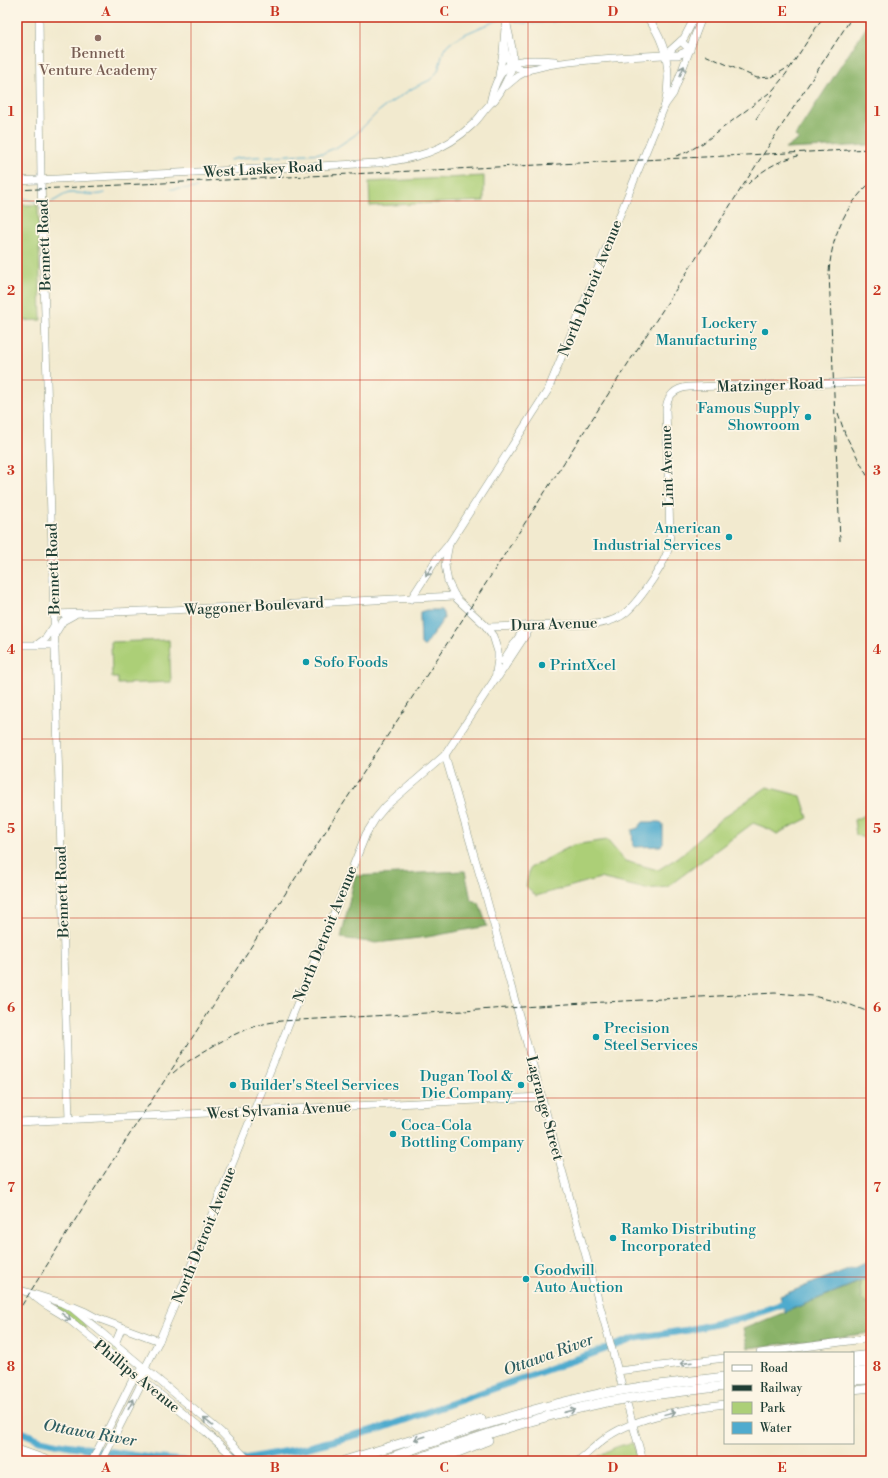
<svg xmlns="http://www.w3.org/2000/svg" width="888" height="1478" font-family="'Libre Bodoni',serif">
	<rect width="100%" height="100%" fill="#fcf5e5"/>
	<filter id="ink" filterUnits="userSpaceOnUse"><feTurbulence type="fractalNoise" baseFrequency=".025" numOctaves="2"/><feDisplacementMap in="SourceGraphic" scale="8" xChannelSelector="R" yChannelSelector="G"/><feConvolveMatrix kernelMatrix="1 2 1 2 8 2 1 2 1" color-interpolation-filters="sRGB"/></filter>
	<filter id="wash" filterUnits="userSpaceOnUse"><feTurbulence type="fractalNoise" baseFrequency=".012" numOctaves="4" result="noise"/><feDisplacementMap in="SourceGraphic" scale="16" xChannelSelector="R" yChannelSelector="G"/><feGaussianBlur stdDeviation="0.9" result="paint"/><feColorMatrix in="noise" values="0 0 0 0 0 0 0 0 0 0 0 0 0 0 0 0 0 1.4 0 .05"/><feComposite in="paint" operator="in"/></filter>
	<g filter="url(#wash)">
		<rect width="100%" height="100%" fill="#f2eacf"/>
		<g fill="#accf77" stroke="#668656">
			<path d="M484,176V201L370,206L369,182Z"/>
			<path d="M17,205H38L41,320L17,321Z"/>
			<path d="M169,640L171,682L118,684V678H112L111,642Z"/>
			<path d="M767,787L801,796L808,818L777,834L769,829L753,823L667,887L646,889L600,878L536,896L526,886L530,868L573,845L607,840L625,861L658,870L680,856L722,818Z"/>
			<path d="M871,812V841L856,835L854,820Z"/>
			<path d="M871,1277V1307L861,1299L860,1282Z"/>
			<path d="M57,1305C68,1308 85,1317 86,1330L57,1308Z"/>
			<path d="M111,1346C118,1351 133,1357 135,1367L133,1368L109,1348V1346Z"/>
			<path d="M633,1443L637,1461H593C605,1451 617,1445 633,1443Z"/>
		</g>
		<g fill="#89b268" stroke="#54784e">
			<path d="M867,26L871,28V145L785,149L799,139L795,136Z"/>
			<path d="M465,871L471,900L479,903L487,926L427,937L376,943L341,938L355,876Z"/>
			<path d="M860,1282L861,1299L871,1307V1333L748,1348L743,1329Z"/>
		</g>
		<g fill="#50abce" stroke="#387481">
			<path d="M426,610H441L443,613L444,618L425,646H423L421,644L420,617V612Z"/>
			<path d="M643,822H660L663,825V844L661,846L635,847L633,846L632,830L638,828Z"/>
			<path d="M871,1260V1277L785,1312L780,1296Z"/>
		</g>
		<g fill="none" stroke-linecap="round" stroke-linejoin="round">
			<g stroke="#50abce" stroke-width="1">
				<path d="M509,20C515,20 519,23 524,23C539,23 558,23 572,17"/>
				<path d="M230,160L238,158L323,153L337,147L355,135L379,111L390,103L413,88L430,80L438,71L444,49L449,43L465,34L495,21L504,20"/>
				<path d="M171,189L197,188"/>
				<path d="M17,200L24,198L36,202"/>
				<path d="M47,203C56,202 62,194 70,193C82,192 94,197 105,193"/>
			</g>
			<g stroke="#50abce" stroke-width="7">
				<path d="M17,1430L40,1440L65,1445L151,1458L184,1461"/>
				<path d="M232,1461L305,1448L382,1428L636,1338L688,1330L742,1318L792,1301"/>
			</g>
		</g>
	</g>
	<g filter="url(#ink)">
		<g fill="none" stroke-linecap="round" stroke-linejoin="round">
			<defs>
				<g id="secondary">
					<path d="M39,17L41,180L69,1120"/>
					<path d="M504,43C505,53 507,64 518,68C527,72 538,67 548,65C586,59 626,57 665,55H678L690,50L681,41"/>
					<path d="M665,55L684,38L695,17"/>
					<path d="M499,75L503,53L505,28L507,24"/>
					<path d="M506,86L518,76L529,70"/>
					<path d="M490,103C492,90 499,72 510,64C519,58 544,60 555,61"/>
					<path d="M665,105L673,94L702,17"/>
					<path d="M17,181L377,163C414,159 444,152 472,125C479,119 483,111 490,104C492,102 495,101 496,98C502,91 512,71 513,62C514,47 507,32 506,17"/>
					<path d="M411,599L438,557L449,544"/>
					<path d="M54,614L171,610L455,596"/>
					<path d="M487,627L595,624C604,623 612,621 619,617C634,610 661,569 667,553C669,547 669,541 670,535L666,409C667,396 675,388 689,387L871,382"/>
					<path d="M55,634L63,621L74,615"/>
					<path d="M38,644L46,638L54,626"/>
					<path d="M17,645H55"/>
					<path d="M503,661L526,626"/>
					<path d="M495,679L498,677L532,625"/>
					<path d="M445,755L485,893L643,1461"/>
					<path d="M17,1122L542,1097"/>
					<path d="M17,1289L62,1303L72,1308L221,1432L249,1461"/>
					<path d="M33,1295C43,1305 56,1310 67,1318L206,1432L238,1461"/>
					<path d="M74,1307L86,1312L97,1318L159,1341"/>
					<path d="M115,1344L122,1327"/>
					<path d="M760,1353L871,1338"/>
					<path d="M618,1371L725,1358"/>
					<path d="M853,1390L871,1388"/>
					<path d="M578,1461C588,1453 597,1444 607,1437C640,1415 686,1409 725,1404"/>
				</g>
				<g id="primary">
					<path d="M92,1461L131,1383L144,1367"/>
					<path d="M102,1461L139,1388L147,1364L159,1341L182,1288L366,834L376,818L386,806L445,755L495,679L498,659V652L493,636L484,624L456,598L448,582L445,565L449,544L548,390L665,105C672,73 667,43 647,17"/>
				</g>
				<g id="highway">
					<path d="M853,1357L871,1355"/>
					<path d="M853,1364L871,1362"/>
					<path d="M853,1373L871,1371"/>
					<path d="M853,1380L871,1379"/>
					<path d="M642,1387L725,1377"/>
					<path d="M644,1396L725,1386"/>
					<path d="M17,1450L48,1461"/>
					<path d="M344,1461L481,1419"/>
					<path d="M382,1461C454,1433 527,1409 604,1393"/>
					<path d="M412,1461C475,1437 540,1416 606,1402"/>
					<path d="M435,1461L488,1440"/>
				</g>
			</defs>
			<use href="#secondary" stroke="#889482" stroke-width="8"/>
			<use href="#primary" stroke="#889482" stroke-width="8"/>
			<use href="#highway" stroke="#889482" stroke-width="10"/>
			<use href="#secondary" stroke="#fff" stroke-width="7"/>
			<use href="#primary" stroke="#fff" stroke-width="7"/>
			<use href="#highway" stroke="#fff" stroke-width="9"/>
			<g stroke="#1f3d34" stroke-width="1" stroke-dasharray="6 3" stroke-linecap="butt">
				<path d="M705,55L757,78L772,77L789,67"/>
				<path d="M756,119L773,94"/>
				<path d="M676,156L687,152L703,143L773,90L786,74L823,17"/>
				<path d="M748,184C762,170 779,160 798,156"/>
				<path d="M17,190L871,149"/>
				<path d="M838,413L845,434L871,483"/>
				<path d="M840,541L829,272C832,235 844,208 871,182"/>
				<path d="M173,1073C182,1065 193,1058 203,1052C228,1037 251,1024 281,1021L463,1011L567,1004L775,993L813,996L851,1005L871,1013"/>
				<path d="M17,1313L97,1185L852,17"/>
			</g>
			<defs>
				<g id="highway-bridge">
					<path d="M604,1393L642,1387"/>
					<path d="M606,1402L644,1396"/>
				</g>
			</defs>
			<use href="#highway-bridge" stroke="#889482" stroke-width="10" stroke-linecap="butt"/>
			<use href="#highway-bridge" stroke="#fff" stroke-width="9"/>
		</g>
		<defs><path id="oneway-shaft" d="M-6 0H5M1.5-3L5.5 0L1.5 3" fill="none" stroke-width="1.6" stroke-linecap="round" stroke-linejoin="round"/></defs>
		<g stroke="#8f9e9a">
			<use href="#oneway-shaft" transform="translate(682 71) rotate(-68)"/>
			<use href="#oneway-shaft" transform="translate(429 571) rotate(123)"/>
			<use href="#oneway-shaft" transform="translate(66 1317) rotate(39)"/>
			<use href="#oneway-shaft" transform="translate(686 1363) rotate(173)"/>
			<use href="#oneway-shaft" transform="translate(131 1404) rotate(-63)"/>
			<use href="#oneway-shaft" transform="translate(569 1411) rotate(-14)"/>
			<use href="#oneway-shaft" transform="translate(670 1413) rotate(-15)"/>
			<use href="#oneway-shaft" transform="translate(208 1422) rotate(-141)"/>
			<use href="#oneway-shaft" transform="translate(420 1438) rotate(163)"/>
		</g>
	</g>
	<path fill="none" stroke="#c8321e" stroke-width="1" stroke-opacity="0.55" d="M191,17V1461M360,17V1461M528,17V1461M697,17V1461M17,201H871M17,380H871M17,560H871M17,739H871M17,918H871M17,1098H871M17,1277H871"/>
	<circle fill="#8d6e63" stroke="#fcf5e5" stroke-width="1.5" cx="98" cy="38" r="4"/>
	<g fill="#0f9aa8" stroke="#fcf5e5" stroke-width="1.5">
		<circle cx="765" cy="332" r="4"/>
		<circle cx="808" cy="417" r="4"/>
		<circle cx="729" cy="537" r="4"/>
		<circle cx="306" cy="662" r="4"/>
		<circle cx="542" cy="665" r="4"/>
		<circle cx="596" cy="1037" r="4"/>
		<circle cx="233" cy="1085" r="4"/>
		<circle cx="521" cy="1085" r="4"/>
		<circle cx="393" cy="1134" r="4"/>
		<circle cx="613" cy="1238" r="4"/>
		<circle cx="526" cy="1279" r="4"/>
	</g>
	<g text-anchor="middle" stroke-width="3.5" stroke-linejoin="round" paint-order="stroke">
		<g font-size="15" fill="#785e54" stroke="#fcf5e5">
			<text x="98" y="58">Bennett<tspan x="98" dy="17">Venture Academy</tspan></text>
		</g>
		<g font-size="15" fill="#1f3d34" stroke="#fcf5e5">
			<text transform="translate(263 169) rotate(-3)" y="5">West Laskey Road</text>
			<text transform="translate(44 245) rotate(-92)" y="5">Bennett Road</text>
			<text transform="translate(590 288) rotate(-68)" y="5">North Detroit Avenue</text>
			<text transform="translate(770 385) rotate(-2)" y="5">Matzinger Road</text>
			<text transform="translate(667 466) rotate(-92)" y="5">Lint Avenue</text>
			<text transform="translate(53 569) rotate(-92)" y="5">Bennett Road</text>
			<text transform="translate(254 606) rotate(-3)" y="5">Waggoner Boulevard</text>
			<text transform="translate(554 624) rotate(-2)" y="5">Dura Avenue</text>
			<text transform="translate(62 892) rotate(-92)" y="5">Bennett Road</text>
			<text transform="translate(325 934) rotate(-68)" y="5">North Detroit Avenue</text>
			<text transform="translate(545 1108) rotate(75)" y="5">Lagrange Street</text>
			<text transform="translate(279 1110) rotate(-3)" y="5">West Sylvania Avenue</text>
			<text transform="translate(204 1235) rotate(-68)" y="5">North Detroit Avenue</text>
			<text transform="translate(137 1376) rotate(39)" y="5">Phillips Avenue</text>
		</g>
		<g font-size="15" fill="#0d838f" stroke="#fcf5e5" text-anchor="start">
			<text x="757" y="328" text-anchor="end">Lockery<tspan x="757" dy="17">Manufacturing</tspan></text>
			<text x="800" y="413" text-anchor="end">Famous Supply<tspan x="800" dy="17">Showroom</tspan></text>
			<text x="721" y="533" text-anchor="end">American<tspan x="721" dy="17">Industrial Services</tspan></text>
			<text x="314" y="667">Sofo Foods</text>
			<text x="550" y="670">PrintXcel</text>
			<text x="604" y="1033">Precision<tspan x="604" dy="17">Steel Services</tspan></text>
			<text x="513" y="1081" text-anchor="end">Dugan Tool &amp;<tspan x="513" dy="17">Die Company</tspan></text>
			<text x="241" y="1090">Builder's Steel Services</text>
			<text x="401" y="1130">Coca-Cola<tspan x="401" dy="17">Bottling Company</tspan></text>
			<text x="621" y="1234">Ramko Distributing<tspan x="621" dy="17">Incorporated</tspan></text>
			<text x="534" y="1275">Goodwill<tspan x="534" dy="17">Auto Auction</tspan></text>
		</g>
		<g font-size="16" font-style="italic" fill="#2e5e62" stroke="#fcf5e5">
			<text transform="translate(548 1354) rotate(-20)" y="6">Ottawa River</text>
			<text transform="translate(90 1432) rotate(10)" y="6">Ottawa River</text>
		</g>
	</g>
	<rect width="888" height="1478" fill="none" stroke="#fcf5e5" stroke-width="44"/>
	<rect x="724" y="1352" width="130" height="92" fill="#fcf5e5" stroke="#a4ab9e"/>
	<rect x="732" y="1365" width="20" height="6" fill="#ffffff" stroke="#a4ab9e"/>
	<text x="760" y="1372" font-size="12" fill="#1f3d34">Road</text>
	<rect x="732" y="1385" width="20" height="6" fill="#1f3d34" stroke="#a4ab9e"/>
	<text x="760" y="1392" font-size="12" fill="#1f3d34">Railway</text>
	<rect x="732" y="1402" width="20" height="12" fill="#accf77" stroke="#a4ab9e"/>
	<text x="760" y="1412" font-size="12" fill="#1f3d34">Park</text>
	<rect x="732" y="1422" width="20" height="12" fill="#50abce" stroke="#a4ab9e"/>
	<text x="760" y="1432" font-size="12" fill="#1f3d34">Water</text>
	<rect x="22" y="22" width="844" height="1434" fill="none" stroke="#c8321e" stroke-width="1.5"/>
	<g font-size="13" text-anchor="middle" font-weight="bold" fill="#c8321e">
		<text x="106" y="16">A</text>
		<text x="275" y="16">B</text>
		<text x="444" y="16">C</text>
		<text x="613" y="16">D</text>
		<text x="782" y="16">E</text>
		<text x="11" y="116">1</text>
		<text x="877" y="116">1</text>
		<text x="11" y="295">2</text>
		<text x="877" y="295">2</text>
		<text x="11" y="475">3</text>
		<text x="877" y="475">3</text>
		<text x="11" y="654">4</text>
		<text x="877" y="654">4</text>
		<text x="11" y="833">5</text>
		<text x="877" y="833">5</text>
		<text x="11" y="1012">6</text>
		<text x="877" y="1012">6</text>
		<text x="11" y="1192">7</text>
		<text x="877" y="1192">7</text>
		<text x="11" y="1371">8</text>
		<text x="877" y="1371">8</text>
		<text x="106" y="1472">A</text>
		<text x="275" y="1472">B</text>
		<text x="444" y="1472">C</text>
		<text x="613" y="1472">D</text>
		<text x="782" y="1472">E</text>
	</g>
</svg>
